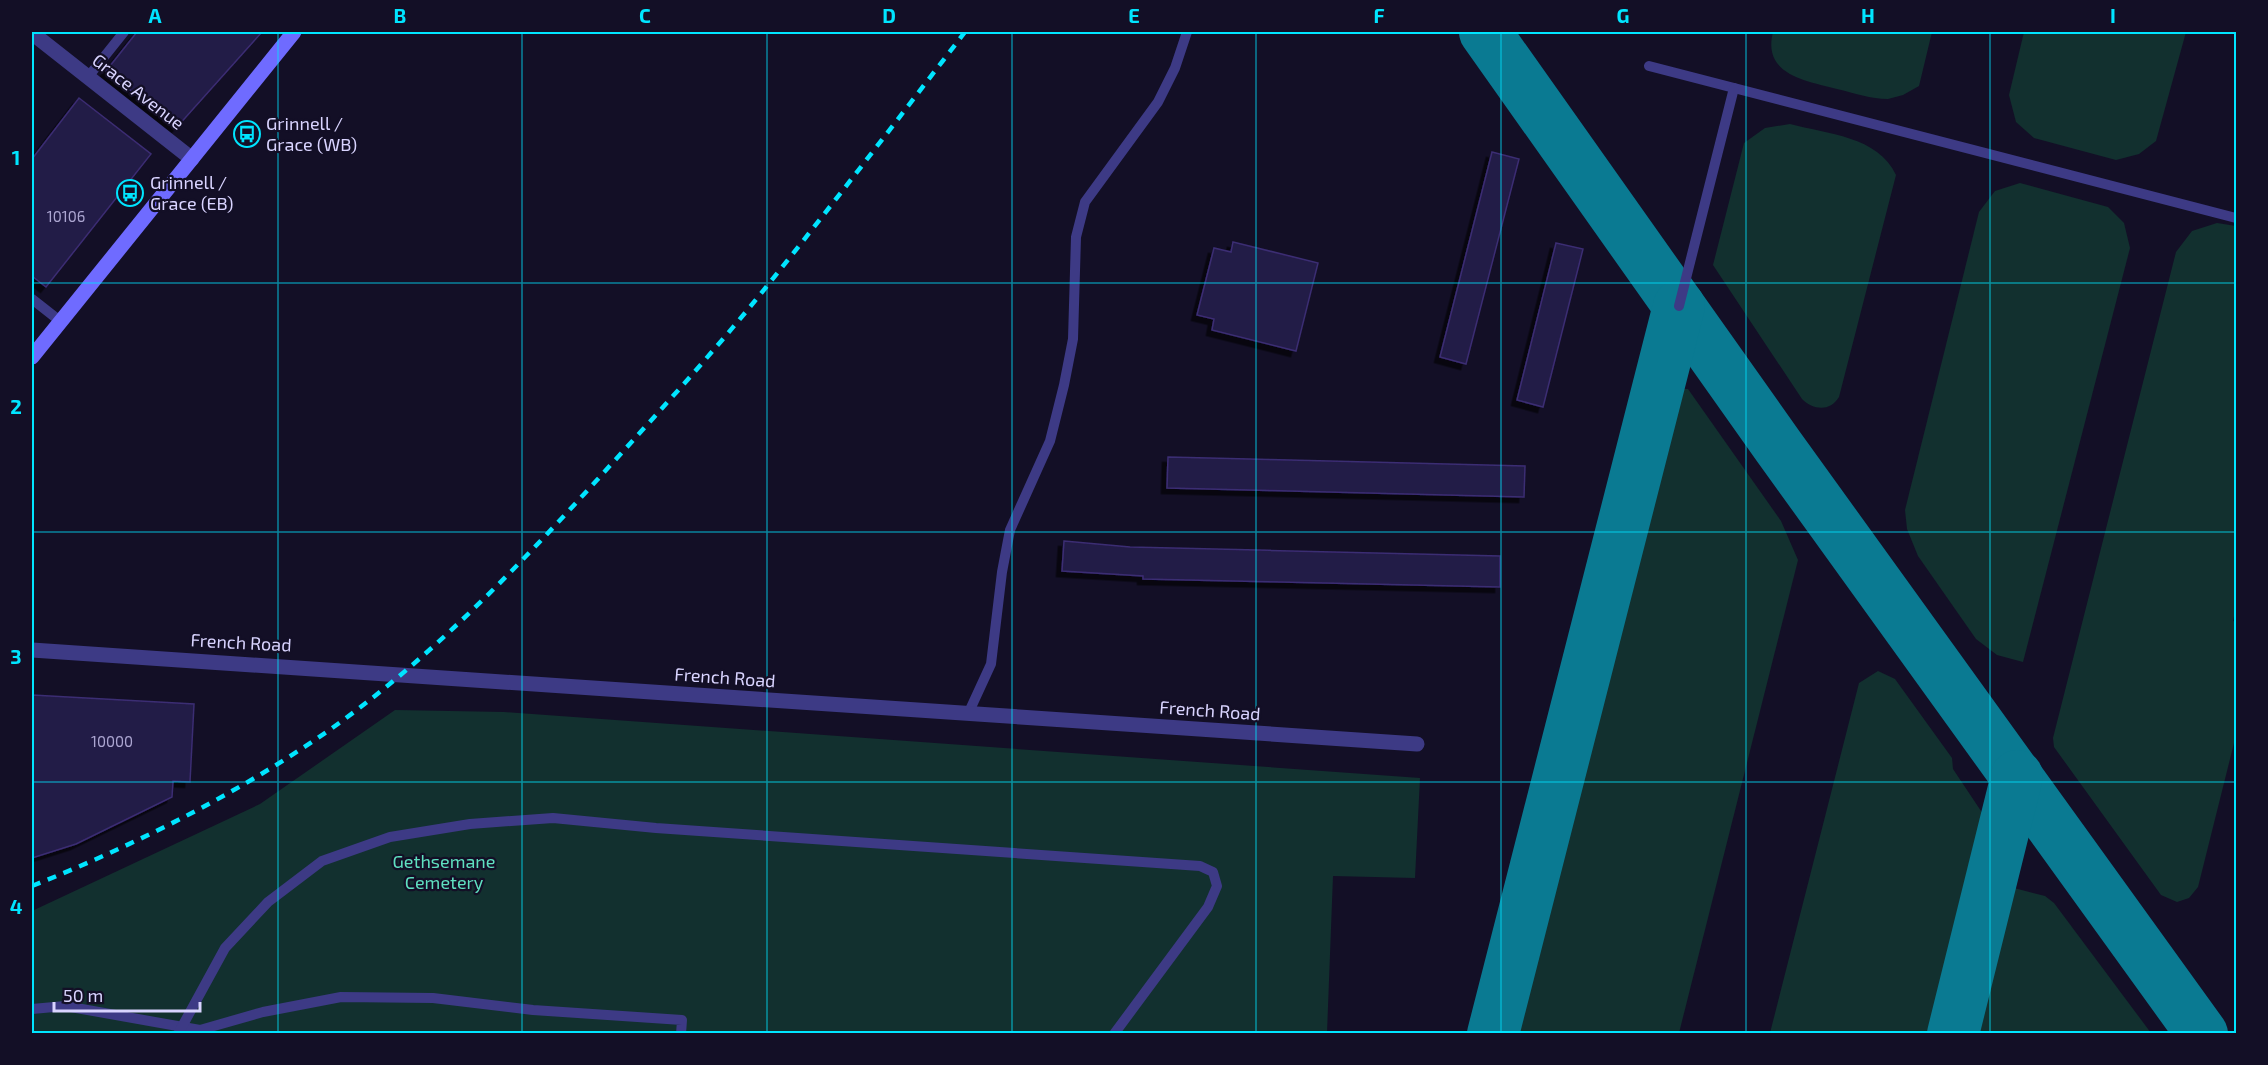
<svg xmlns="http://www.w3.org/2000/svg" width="2268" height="1065" font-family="'Exo 2',sans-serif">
	<defs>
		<filter id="shadow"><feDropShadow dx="-5.5" dy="5.5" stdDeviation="0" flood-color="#0009"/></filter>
	</defs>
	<rect width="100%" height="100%" fill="#130f26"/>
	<g fill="#12302f">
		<path d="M1773,32H1932L1919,86L1903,95L1888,99C1871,99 1854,93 1837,89C1806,81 1762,75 1773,32Z"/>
		<path d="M2024,32H2186L2156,141L2139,154L2116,160L2034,138L2016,122L2009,95Z"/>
		<path d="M1790,124C1827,134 1878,136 1896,175L1839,397C1830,412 1813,410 1802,399L1713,265L1744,143L1765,128Z"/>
		<path d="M2020,183L2108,207L2124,223L2130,248L2023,662L1997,655L1976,639L1918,556L1907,529L1905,510L1979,212L1995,191Z"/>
		<path d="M2217,223L2236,226V608L2233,621L2236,622V735L2198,887L2189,898L2177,902L2161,895L2054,747L2053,738L2176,252L2192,231Z"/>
		<path d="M1682,389H1688L1781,521L1798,560L1679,1033H1517Z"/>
		<path d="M1878,671L1895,679L1952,758L1953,769L1985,817L1930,1033H1770L1859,683Z"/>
		<path d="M395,710L504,712L1420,778L1415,878L1333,876L1327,1033H32V911L260,804Z"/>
		<path d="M2014,888L2045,896L2054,903L2151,1033H1976Z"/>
	</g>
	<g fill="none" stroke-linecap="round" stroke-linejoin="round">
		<g stroke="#0a7a92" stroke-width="52">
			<path d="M1485,32L1778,446L2202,1034"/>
			<path d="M1493,1034L1679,306"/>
			<path d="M1953,1034L2017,776"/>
		</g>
	</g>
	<g fill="#241b47" stroke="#3b2d73" stroke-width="1.5" filter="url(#shadow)">
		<path d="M137,32H262L177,127L106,71Z"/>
		<path d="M79,98L151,154L46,287L32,276V159Z"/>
		<path d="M1492,152L1519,159L1466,364L1440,357Z"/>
		<path d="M1233,242L1318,263L1296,351L1212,330L1214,319L1197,315L1214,248L1231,252Z"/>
		<path d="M1556,243L1583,249L1543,407L1517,400Z"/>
		<path d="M1168,457L1525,466L1524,497L1167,488Z"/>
		<path d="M1064,541L1130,547L1500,556V587L1143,579V576L1062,571Z"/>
		<path d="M32,695L194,704L190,782L173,781L172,797L76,844L32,858Z"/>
	</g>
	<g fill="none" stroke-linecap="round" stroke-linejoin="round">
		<g stroke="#3d3a85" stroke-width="10">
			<path d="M1649,66L2236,218"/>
			<path d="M88,77L124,32"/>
			<path d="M32,299L60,321"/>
			<path d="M1679,306L1734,88"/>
			<path d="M968,714L991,664L1002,572L1010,530L1050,441L1064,385L1073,339L1076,237L1085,202L1158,102L1175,68L1187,32"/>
			<path d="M32,1009L65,1006L200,1030L263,1012L341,997L433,998L533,1010L682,1020L681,1034"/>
			<path d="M178,1034L225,948L268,902L322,861L390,837L470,824L553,818L656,828L1200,866L1213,872L1217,886L1208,907L1114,1034"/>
		</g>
		<g stroke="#3d3a85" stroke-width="15">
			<path d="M32,33L192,159"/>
			<path d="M32,650C493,678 955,713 1417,744"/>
		</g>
		<path stroke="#6f6bff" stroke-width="15" d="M32,357L294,32"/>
		<path stroke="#00e5ff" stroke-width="4.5" stroke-dasharray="9 8" stroke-linecap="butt" d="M32,886C135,845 237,794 328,731C429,660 514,571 597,480C656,415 716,350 771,281C837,199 901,115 965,32"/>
	</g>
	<path fill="none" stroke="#00e5ff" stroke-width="1.5" stroke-opacity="0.55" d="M278,32V1034M522,32V1034M767,32V1034M1012,32V1034M1256,32V1034M1501,32V1034M1746,32V1034M1990,32V1034M32,283H2236M32,532H2236M32,782H2236"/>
	<defs>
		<symbol id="bus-ring" viewBox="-11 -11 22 22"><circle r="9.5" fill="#130f26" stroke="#00e5ff" stroke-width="1.5"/><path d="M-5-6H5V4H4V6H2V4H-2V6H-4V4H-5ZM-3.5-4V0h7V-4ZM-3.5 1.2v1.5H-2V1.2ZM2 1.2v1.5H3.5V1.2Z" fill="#00e5ff"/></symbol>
	</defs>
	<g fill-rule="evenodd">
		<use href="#bus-ring" x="232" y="119" width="30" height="30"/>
		<use href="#bus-ring" x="115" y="178" width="30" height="30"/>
	</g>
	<g text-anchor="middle" stroke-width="4.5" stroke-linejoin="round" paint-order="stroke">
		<g font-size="15" fill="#aca6d1">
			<text x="66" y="222">10106</text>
			<text x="112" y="747">10000</text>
		</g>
		<g font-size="18" fill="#d9d4ff" stroke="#130f26">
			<text transform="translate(138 92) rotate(38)" y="6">Grace Avenue</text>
			<text transform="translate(241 643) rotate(3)" y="6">French Road</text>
			<text transform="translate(725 678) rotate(4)" y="6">French Road</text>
			<text transform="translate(1210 711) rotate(4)" y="6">French Road</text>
		</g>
		<g font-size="18" fill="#d9d4ff" stroke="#130f26" text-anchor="start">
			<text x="266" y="130">Grinnell /<tspan x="266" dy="21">Grace (WB)</tspan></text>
			<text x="150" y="189">Grinnell /<tspan x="150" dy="21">Grace (EB)</tspan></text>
		</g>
		<g font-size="18" fill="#5fe0c0" stroke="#130f26">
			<text x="444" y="868">Gethsemane<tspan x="444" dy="21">Cemetery</tspan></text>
		</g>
	</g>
	<rect width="2268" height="1065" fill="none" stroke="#130f26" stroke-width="66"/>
	<path d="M54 1002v9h146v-9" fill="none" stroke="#d9d4ff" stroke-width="3"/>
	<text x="63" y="1002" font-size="18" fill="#d9d4ff" stroke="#130f26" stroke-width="4.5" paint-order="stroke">50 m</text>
	<rect x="33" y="33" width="2202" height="999" fill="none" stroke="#00e5ff" stroke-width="2"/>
	<g font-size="20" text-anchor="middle" font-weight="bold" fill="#00e5ff">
		<text x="155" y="23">A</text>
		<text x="400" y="23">B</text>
		<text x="645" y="23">C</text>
		<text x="889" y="23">D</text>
		<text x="1134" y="23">E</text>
		<text x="1379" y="23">F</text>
		<text x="1623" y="23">G</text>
		<text x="1868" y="23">H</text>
		<text x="2113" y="23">I</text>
		<text x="16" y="165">1</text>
		<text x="16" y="414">2</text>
		<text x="16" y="664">3</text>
		<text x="16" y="914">4</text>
	</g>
</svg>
